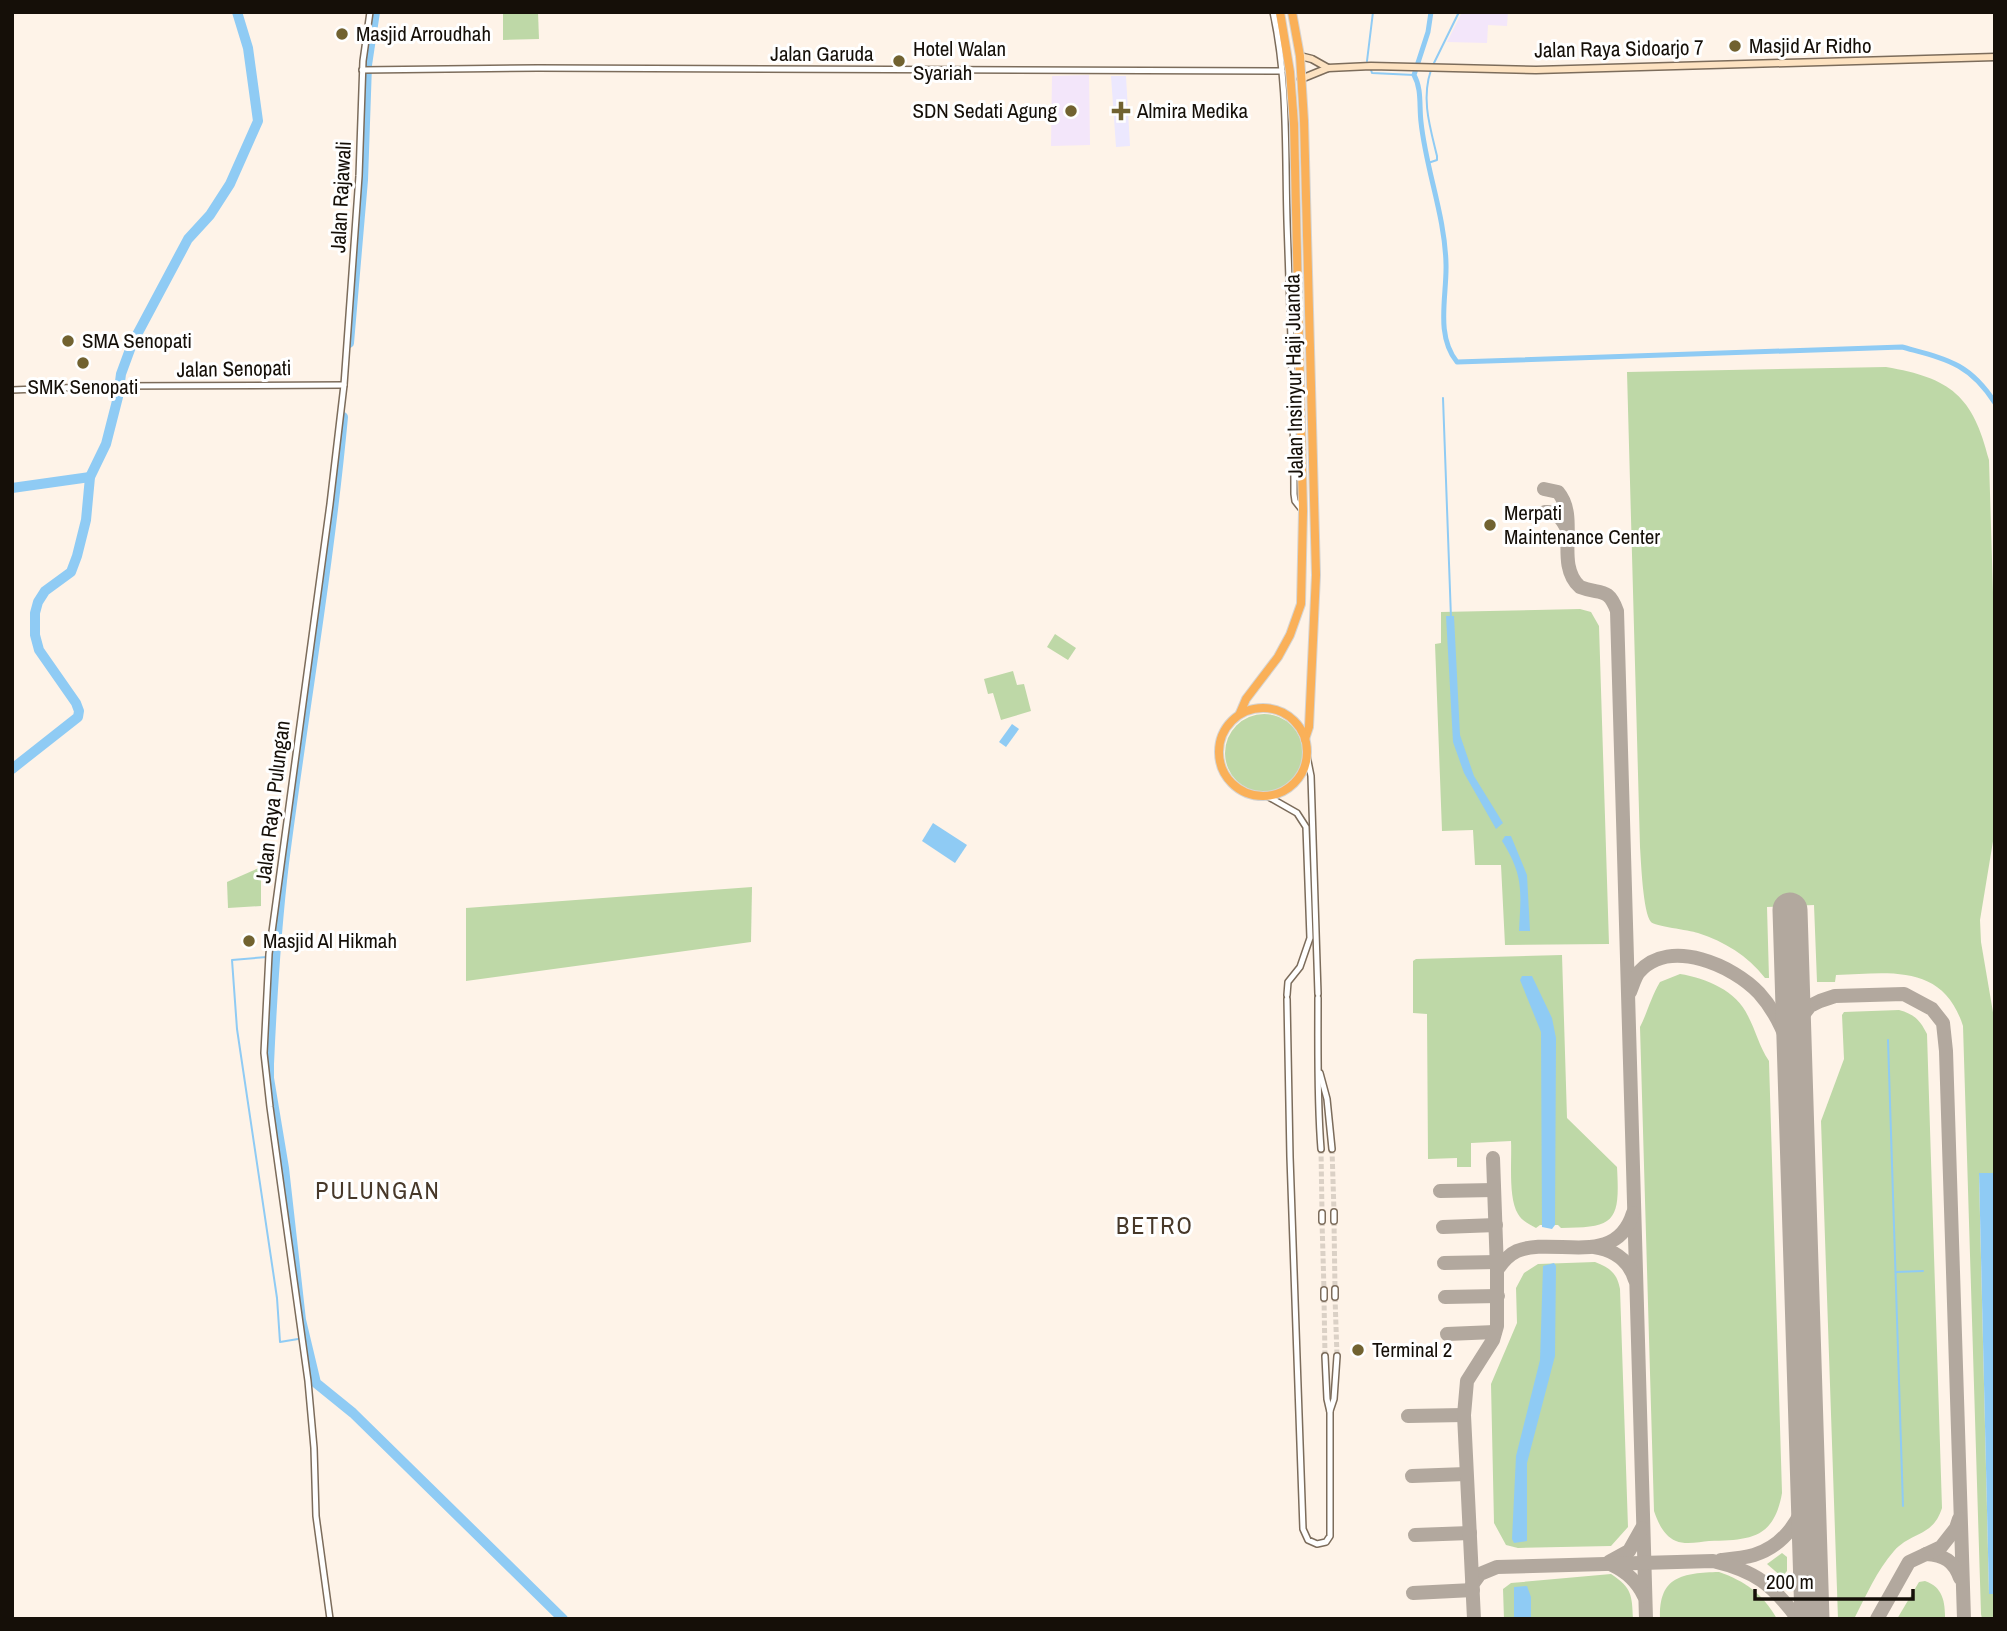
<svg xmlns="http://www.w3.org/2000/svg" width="2007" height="1631" font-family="'Archivo Narrow',sans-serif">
	<rect width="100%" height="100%" fill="#fef3e8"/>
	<g fill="#f3e6fa">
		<path d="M1462,12H1508L1507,26L1488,25L1487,43L1447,42Z"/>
		<path d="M1089,75L1090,145L1051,146L1052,76Z"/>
	</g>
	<path fill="#ece8fe" d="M1111,76H1126L1130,146L1116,147Z"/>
	<g fill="#bed8a7">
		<path d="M503,12H538L539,39L503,40Z"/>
		<path d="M1886,367C1951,378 1973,396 1989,460L1995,659V829L1980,920L1981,942L1995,1024V1173L1979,1174L1989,1594H1995V1619H1982L1981,1614L1963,1026C1943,963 1890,973 1836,975L1835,982H1817L1814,905L1767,907L1769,978H1765C1747,955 1725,942 1698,933C1689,930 1654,926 1651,922C1643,913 1641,861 1640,847L1627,372Z"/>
		<path d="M1580,609L1591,612L1599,626L1609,944L1505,945L1501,865H1475L1473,830L1442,831L1435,644L1441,643V612Z"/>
		<path d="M1055,634L1076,648L1068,660L1047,647Z"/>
		<path d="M1013,671L1017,685L1024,684L1031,711L1001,720L993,693L988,694L984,679Z"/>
		<circle cx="1264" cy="753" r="39"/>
		<path d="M261,867V906L228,908L227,882Z"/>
		<path d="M752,887L751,942L466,981V908Z"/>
		<path d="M1562,955L1567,1118L1617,1167C1620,1221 1616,1228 1561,1228L1558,1225H1540L1536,1228C1529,1224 1522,1221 1518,1214C1508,1198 1512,1161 1511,1141L1471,1143V1167H1457V1158L1428,1159L1427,1014L1413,1013V961L1416,959Z"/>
		<path d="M1680,974C1706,978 1737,991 1748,1016C1756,1031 1759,1046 1769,1061L1782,1493C1774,1539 1750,1540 1709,1541C1700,1542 1685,1545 1676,1541C1664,1536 1658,1523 1654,1511L1640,1027C1648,1011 1651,997 1660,982Z"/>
		<path d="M1899,1010C1914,1014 1920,1020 1927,1034L1942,1508C1933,1537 1912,1531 1894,1551C1877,1570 1866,1596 1854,1619H1838L1821,1121L1844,1059L1842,1015L1844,1012Z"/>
		<path d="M1595,1262C1610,1268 1617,1273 1620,1289L1628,1527L1611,1546L1518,1548L1506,1545L1494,1523L1491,1384L1517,1323L1516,1288L1524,1273L1538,1264Z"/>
		<path d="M1782,1553L1787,1557V1571L1782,1577L1767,1564Z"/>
		<path d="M1719,1572C1745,1581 1763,1594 1777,1619H1660C1658,1576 1683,1573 1719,1572Z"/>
		<path d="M1611,1574C1632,1588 1632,1595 1633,1619H1504L1503,1589L1511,1583Z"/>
		<path d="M1925,1581C1943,1587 1945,1602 1945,1619H1897L1919,1582Z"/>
	</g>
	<g fill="#8fcbf4">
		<path d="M1446,616H1454L1460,735L1474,776L1503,823L1496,829L1464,773L1453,742Z"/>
		<path d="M1012,724L1019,729L1006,747L999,742Z"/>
		<path d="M933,823L967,845L955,863L922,841Z"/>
		<path d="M1505,836H1511L1527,875L1530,931H1519C1521,891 1524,876 1502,841Z"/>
		<path d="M1522,976H1532L1552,1018L1556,1038L1555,1225L1552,1229L1542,1227L1541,1032L1520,980Z"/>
		<path d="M1979,1173H1995V1594H1989Z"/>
		<path d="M1554,1263L1556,1266L1555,1356L1527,1463V1541L1514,1543L1512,1539L1516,1456L1540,1360L1543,1266Z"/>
		<path d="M1527,1586L1531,1597V1619H1514V1587Z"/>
	</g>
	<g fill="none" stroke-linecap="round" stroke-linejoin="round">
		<g stroke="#8fcbf4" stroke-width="2">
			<path d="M1367,61L1373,12"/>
			<path d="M1433,65L1459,12"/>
			<path d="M1371,70L1372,73L1414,75"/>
			<path d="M1428,163L1437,160V156C1430,127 1421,99 1431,70"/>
			<path d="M1443,398L1451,618"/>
			<path d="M267,957L232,960L237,1029L277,1298L280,1342L298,1339"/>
			<path d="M1888,1040L1903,1506"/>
			<path d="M1896,1272L1923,1271"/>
		</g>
		<path stroke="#8fcbf4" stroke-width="5" d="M1431,12L1428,32L1414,75C1422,89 1419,106 1421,122C1426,170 1445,216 1446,264C1447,296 1435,335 1457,362L1902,347C1945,359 1969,362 1995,403"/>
		<g stroke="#8fcbf4" stroke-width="10">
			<path d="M349,343L363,180L367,65L375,12"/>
			<path d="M343,417C329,567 303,715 284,863C276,930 272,997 269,1064V1078L284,1168L301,1320L316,1383L353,1413L563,1619"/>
			<path d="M12,488L90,477"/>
			<path d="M12,769L78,717L79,711L76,703L39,650L35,635V613L38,602L45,591L71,572L77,556L86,520L90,477L106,444L118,397L121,374L132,344L188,239L210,215L230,184L258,121L248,48L237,12"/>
		</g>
		<g stroke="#b2a89e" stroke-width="14">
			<path d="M1544,489L1558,492C1580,518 1554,564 1580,587C1600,595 1608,586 1617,611L1646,1619"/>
			<path d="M1545,512C1556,511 1561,518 1566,527"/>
			<path d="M1630,992C1633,985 1635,977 1639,972C1670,937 1734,966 1759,993C1778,1014 1787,1039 1795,1065"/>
			<path d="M1794,1043L1798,1026L1803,1015L1810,1006L1820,1001L1835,996L1904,994L1932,1009L1943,1023L1946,1051L1964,1619"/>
			<path d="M1440,1191L1494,1190"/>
			<path d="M1443,1227L1496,1225"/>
			<path d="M1594,1247C1614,1250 1629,1260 1635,1280"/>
			<path d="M1444,1263L1497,1262"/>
			<path d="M1497,1270C1503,1262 1508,1255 1517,1251C1554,1236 1616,1269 1633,1213"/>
			<path d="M1445,1297L1498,1296"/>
			<path d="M1447,1334L1495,1332"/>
			<path d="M1408,1416L1464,1415"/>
			<path d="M1412,1476L1466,1474"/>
			<path d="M1415,1535L1470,1533"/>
			<path d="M1926,1554C1944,1555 1954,1561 1960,1578"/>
			<path d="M1721,1560C1732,1559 1744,1558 1754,1555C1784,1546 1803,1518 1808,1489"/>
			<path d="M1609,1562L1629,1551L1642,1528"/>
			<path d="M1612,1565C1627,1572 1637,1581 1644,1596"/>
			<path d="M1472,1585L1480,1574L1497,1567L1713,1561C1755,1571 1772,1584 1798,1619"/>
			<path d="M1413,1593L1473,1590"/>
			<path d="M1474,1619L1464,1415L1467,1381L1493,1340L1497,1326V1270L1493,1158"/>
			<path d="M1877,1619L1909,1562L1941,1547L1956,1528L1959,1519"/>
		</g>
		<path stroke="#b2a89e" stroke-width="35" d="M1790,910L1812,1619"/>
		<g stroke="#dbd1c6" stroke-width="5" stroke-dasharray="5 2.5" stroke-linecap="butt">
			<path d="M1321,1149L1322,1213"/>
			<path d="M1332,1149L1334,1212"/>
			<path d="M1322,1221L1324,1290"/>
			<path d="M1334,1221L1335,1289"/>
			<path d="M1335,1297L1337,1356"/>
			<path d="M1324,1298L1325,1356"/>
		</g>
		<defs>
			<g id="tertiary">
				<path d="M1273,12C1288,80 1285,151 1287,221C1290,312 1294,403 1294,494L1295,501L1303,511"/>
				<path d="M362,70L538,68L1282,71"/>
				<path d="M12,390L110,386L344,385"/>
				<path d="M1307,756L1311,776L1318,994"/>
				<path d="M1267,796L1297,813L1306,827L1310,938L1300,967L1288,982L1287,995"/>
				<path d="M1318,998C1318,1049 1317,1099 1321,1149"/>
				<path d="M1287,999L1290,1157L1303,1529L1308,1540L1317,1544L1326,1542L1330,1536V1412L1327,1399L1325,1356"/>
				<path d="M1320,1073L1327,1099L1332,1149"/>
				<path d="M1334,1212V1221"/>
				<path d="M1322,1213V1221"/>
				<path d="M1335,1289V1297"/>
				<path d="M1324,1290V1298"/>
				<path d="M1330,1411L1334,1399L1337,1356"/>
				<path d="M330,1619L316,1516L314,1448L308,1381L270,1107L264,1053L269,954L330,504L344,385L359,176L363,61L370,12"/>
			</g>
			<g id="secondary">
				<path d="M1300,56L1312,59L1328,68"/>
				<path d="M1301,79L1328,68L1371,66L1536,70L1995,57"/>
			</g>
			<g id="trunk">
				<path d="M1292,12L1300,56L1304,121L1316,575L1309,727L1305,739"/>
				<circle cx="1263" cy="752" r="44"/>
				<path d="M1240,713L1246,699L1278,657L1290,635L1301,604L1303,511L1294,124L1290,72L1280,12"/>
			</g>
		</defs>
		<use href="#tertiary" stroke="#7c6c5b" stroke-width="8"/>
		<use href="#secondary" stroke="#7c6c5b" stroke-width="9"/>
		<use href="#trunk" stroke="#d5d4d3" stroke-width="10"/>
		<use href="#tertiary" stroke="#fff" stroke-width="5"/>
		<use href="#secondary" stroke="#fde2c1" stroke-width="6"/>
		<use href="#trunk" stroke="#fab058" stroke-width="8"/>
	</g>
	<g fill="#716230" stroke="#fff" stroke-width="2.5">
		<circle cx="342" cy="34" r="7"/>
		<circle cx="1735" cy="46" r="7"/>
		<circle cx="899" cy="61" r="7"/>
		<circle cx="1071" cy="111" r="7"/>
		<path d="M1117.5 100.5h7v7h7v7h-7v7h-7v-7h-7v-7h7z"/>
		<circle cx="68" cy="341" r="7"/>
		<circle cx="83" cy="363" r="7"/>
		<circle cx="1490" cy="525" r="7"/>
		<circle cx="249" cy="941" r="7"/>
		<circle cx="1358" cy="1350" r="7"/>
	</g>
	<g text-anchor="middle" stroke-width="6" stroke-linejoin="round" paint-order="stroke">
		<g font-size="21" fill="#150f08" stroke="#fff" text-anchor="start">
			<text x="356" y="41">Masjid Arroudhah</text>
			<text x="1749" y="53">Masjid Ar Ridho</text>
			<text x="913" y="56">Hotel Walan<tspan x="913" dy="24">Syariah</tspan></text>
			<text x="1057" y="118" text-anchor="end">SDN Sedati Agung</text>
			<text x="1137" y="118">Almira Medika</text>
			<text x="82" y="348">SMA Senopati</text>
			<text x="83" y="394" text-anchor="middle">SMK Senopati</text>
			<text x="1504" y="520">Merpati<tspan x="1504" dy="24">Maintenance Center</tspan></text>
			<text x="263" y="948">Masjid Al Hikmah</text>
			<text x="1372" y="1357">Terminal 2</text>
		</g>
		<g font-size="21" fill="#150f08" stroke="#fff">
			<text transform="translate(1619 49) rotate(-1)" y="7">Jalan Raya Sidoarjo 7</text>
			<text x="822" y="61">Jalan Garuda</text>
			<text transform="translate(341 197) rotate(-87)" y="7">Jalan Rajawali</text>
			<text transform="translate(234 369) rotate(-1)" y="7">Jalan Senopati</text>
			<text transform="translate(1294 376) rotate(-91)" y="7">Jalan Insinyur Haji Juanda</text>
			<text transform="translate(273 802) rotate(-83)" y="7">Jalan Raya Pulungan</text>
		</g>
		<g font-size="24" letter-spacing="2" fill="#473829" stroke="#fff">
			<text x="378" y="1199">PULUNGAN</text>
			<text x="1155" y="1234">BETRO</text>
		</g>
	</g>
	<rect width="2007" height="1631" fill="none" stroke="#150f08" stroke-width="28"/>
	<path d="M1755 1589v10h158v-10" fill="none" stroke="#150f08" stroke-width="3.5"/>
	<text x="1766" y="1589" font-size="21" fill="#150f08" stroke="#ffffff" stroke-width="5" paint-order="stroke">200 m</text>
</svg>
